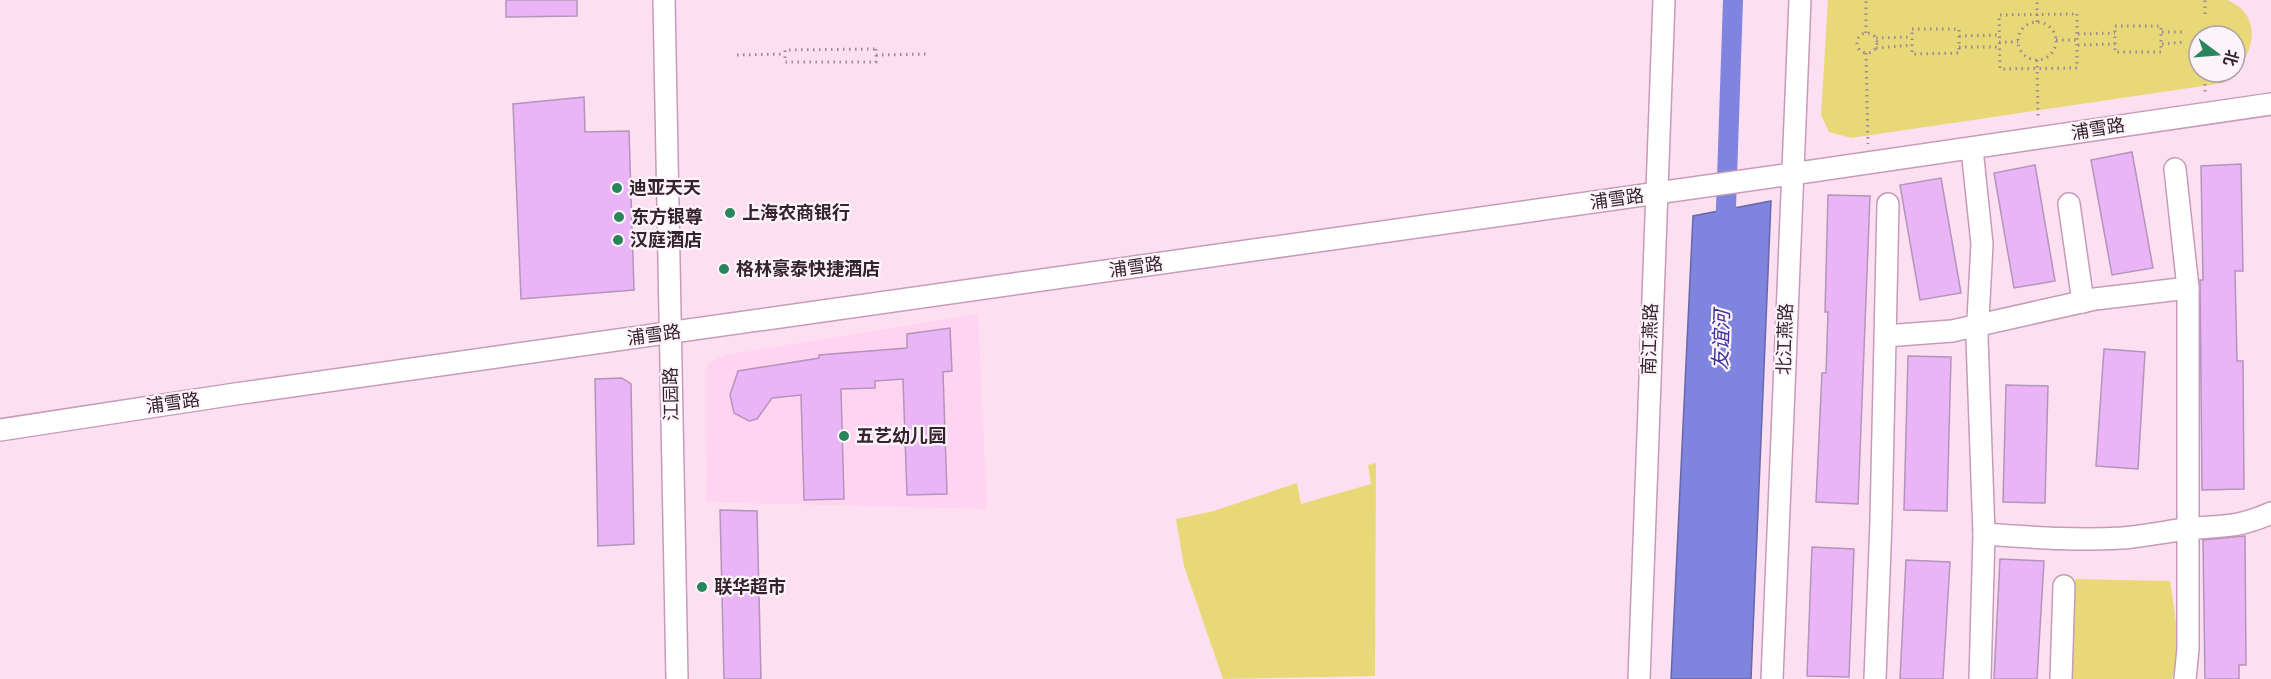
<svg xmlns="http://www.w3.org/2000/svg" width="2271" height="679" font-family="'Roboto Condensed','Noto Sans SC',sans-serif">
	<rect width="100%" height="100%" fill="#fce0f2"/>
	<path fill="#ffd4f0" d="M978,314L987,509L706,502L705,370L710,362L725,355Z"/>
	<g fill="#e9d878" fill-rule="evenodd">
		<path d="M1828,0H2227C2268,17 2252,63 2223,83L1851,138L1829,132L1821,115ZM2199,36H2235V72H2199Z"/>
		<path d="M1376,463L1375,676L1223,679L1184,566L1176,519L1214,511L1297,483L1301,504L1371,484L1368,465Z"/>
		<path d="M2075,579L2170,581C2175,618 2182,641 2172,679H2070Z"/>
	</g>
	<path fill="#7f84de" stroke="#6867aa" stroke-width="1.5" d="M1771,201L1751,679H1671L1693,216Z"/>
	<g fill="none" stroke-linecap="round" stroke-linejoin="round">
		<path stroke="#7f84de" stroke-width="20" d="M1725,237L1733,0"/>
	</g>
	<g fill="#eab5f7" stroke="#b394ba" stroke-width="1.5">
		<path d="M506,0H577V16L506,17Z"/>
		<path d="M584,97L585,132L629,131L634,290L521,299L513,104Z"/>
		<path d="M2132,152L2153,268L2112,275L2091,160Z"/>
		<path d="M2241,164L2243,271H2235L2237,361H2243L2244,489L2202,490L2200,280H2203L2201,166Z"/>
		<path d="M2035,165L2055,281L2014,288L1994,173Z"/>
		<path d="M1941,178L1961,293L1920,300L1900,185Z"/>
		<path d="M1828,195L1870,196L1858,504L1816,502L1822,373H1826L1828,312H1825Z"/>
		<path d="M950,328L952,371L943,372L947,494L907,495L903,379L875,381V388L841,389L844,499L804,500L801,395L772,398L757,419L749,421L734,413L730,395L738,371L819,358V355L907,348V334Z"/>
		<path d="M2104,349L2145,352L2138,469L2096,466Z"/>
		<path d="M1908,356L1951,357L1947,511L1904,510Z"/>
		<path d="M622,378L631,384L634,544L598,546L595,379Z"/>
		<path d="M2006,385L2048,386L2045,503L2003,502Z"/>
		<path d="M720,510L757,511L761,679H724Z"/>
		<path d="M2245,536L2246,665H2239V679H2205L2203,540Z"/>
		<path d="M1812,547L1854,549L1849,677L1807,676Z"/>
		<path d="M2000,559L2044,561L2037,679H1994Z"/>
		<path d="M1906,560L1950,562L1943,679H1900Z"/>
	</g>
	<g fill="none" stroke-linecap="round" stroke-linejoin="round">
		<defs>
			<g id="minor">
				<path d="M664,0L677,679"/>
				<path d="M1972,149L1982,244L1977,338L1984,534L1980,679"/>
				<path d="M2175,169L2188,288V649L2185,679"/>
				<path d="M2069,204L2083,302"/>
				<path d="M1885,336L1952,331L2095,299L2188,288"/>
				<path d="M0,430L235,394L1792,174L2271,104"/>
				<path d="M1984,534C2029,537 2076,541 2122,538C2143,536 2165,532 2186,529C2223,525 2235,529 2271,513"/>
				<path d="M1639,679L1664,0"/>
				<path d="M1772,679L1800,0"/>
				<path d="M1875,679L1881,521L1888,204"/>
				<path d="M2061,679L2064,586"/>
			</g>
		</defs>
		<use href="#minor" stroke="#c79bb8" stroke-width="24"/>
		<g stroke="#9d8695" stroke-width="3" stroke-dasharray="1.5 4.5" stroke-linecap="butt">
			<path d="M2077,14V68L2000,69L1999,15Z"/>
			<path d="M2205,14V0"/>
			<circle cx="2037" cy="41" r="19"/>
			<path d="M2037,22V0"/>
			<rect x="2115" y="26" width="46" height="26"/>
			<path d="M1912,29H1959V53L1912,54Z"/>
			<path d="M2162,32H2184"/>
			<path d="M1866,33V0"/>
			<circle cx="1867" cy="43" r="10"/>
			<path d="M2078,34L2115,33"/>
			<path d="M1959,36L1999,35"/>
			<path d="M1876,38L1912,37"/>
			<path d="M2056,40H2077"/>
			<path d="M1999,42H2018"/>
			<path d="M2162,44L2184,42"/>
			<path d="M2078,45L2115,44"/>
			<path d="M1959,47H1999"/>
			<path d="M1876,48L1912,45"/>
			<path d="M876,49V62H785V50Z"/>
			<path d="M1866,53L1868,144"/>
			<path d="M737,55L785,54"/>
			<path d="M876,55L928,54"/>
			<path d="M2037,60L2038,119"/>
			<path d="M2205,72V94"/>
		</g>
		<use href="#minor" stroke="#fff" stroke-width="21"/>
	</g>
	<g fill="#29855b" stroke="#fdf4fa" stroke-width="2">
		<circle cx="617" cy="188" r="6"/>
		<circle cx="730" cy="213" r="6"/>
		<circle cx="619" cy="217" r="6"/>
		<circle cx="618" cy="240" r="6"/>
		<circle cx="724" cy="269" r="6"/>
		<circle cx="844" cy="436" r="6"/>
		<circle cx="702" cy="587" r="6"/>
	</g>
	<g text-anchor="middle" stroke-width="4.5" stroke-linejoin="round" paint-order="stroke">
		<g font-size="18" fill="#34232f" stroke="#fdf4fa">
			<text transform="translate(2098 129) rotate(-9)" y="6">浦雪路</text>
			<text transform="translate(1617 199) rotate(-8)" y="6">浦雪路</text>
			<text transform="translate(1136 267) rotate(-8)" y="6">浦雪路</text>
			<text transform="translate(654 335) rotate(-8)" y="6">浦雪路</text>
			<text transform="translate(1650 339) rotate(-88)" y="6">南江燕路</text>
			<text transform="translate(1785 339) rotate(-88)" y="6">北江燕路</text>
			<text transform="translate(671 394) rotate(-91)" y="6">江园路</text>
			<text transform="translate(173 403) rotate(-8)" y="6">浦雪路</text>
		</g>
		<g font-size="18" font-weight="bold" fill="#34232f" stroke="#fdf4fa" text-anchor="start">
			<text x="629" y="194">迪亚天天</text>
			<text x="742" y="219">上海农商银行</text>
			<text x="631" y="223">东方银尊</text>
			<text x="630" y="246">汉庭酒店</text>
			<text x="736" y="275">格林豪泰快捷酒店</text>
			<text x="856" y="442">五艺幼儿园</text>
			<text x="714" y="593">联华超市</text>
		</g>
		<g font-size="20" font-style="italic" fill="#3a3199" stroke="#fdf4fa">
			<text transform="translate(1721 340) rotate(-88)" y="7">友谊河</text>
		</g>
	</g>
	<g transform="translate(2217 54) rotate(106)"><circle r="28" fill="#fdf4fa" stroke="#ada0a9" stroke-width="1.5"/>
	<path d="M0-4.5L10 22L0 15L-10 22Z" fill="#29855b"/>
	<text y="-9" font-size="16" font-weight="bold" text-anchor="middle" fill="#34232f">北</text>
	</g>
</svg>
